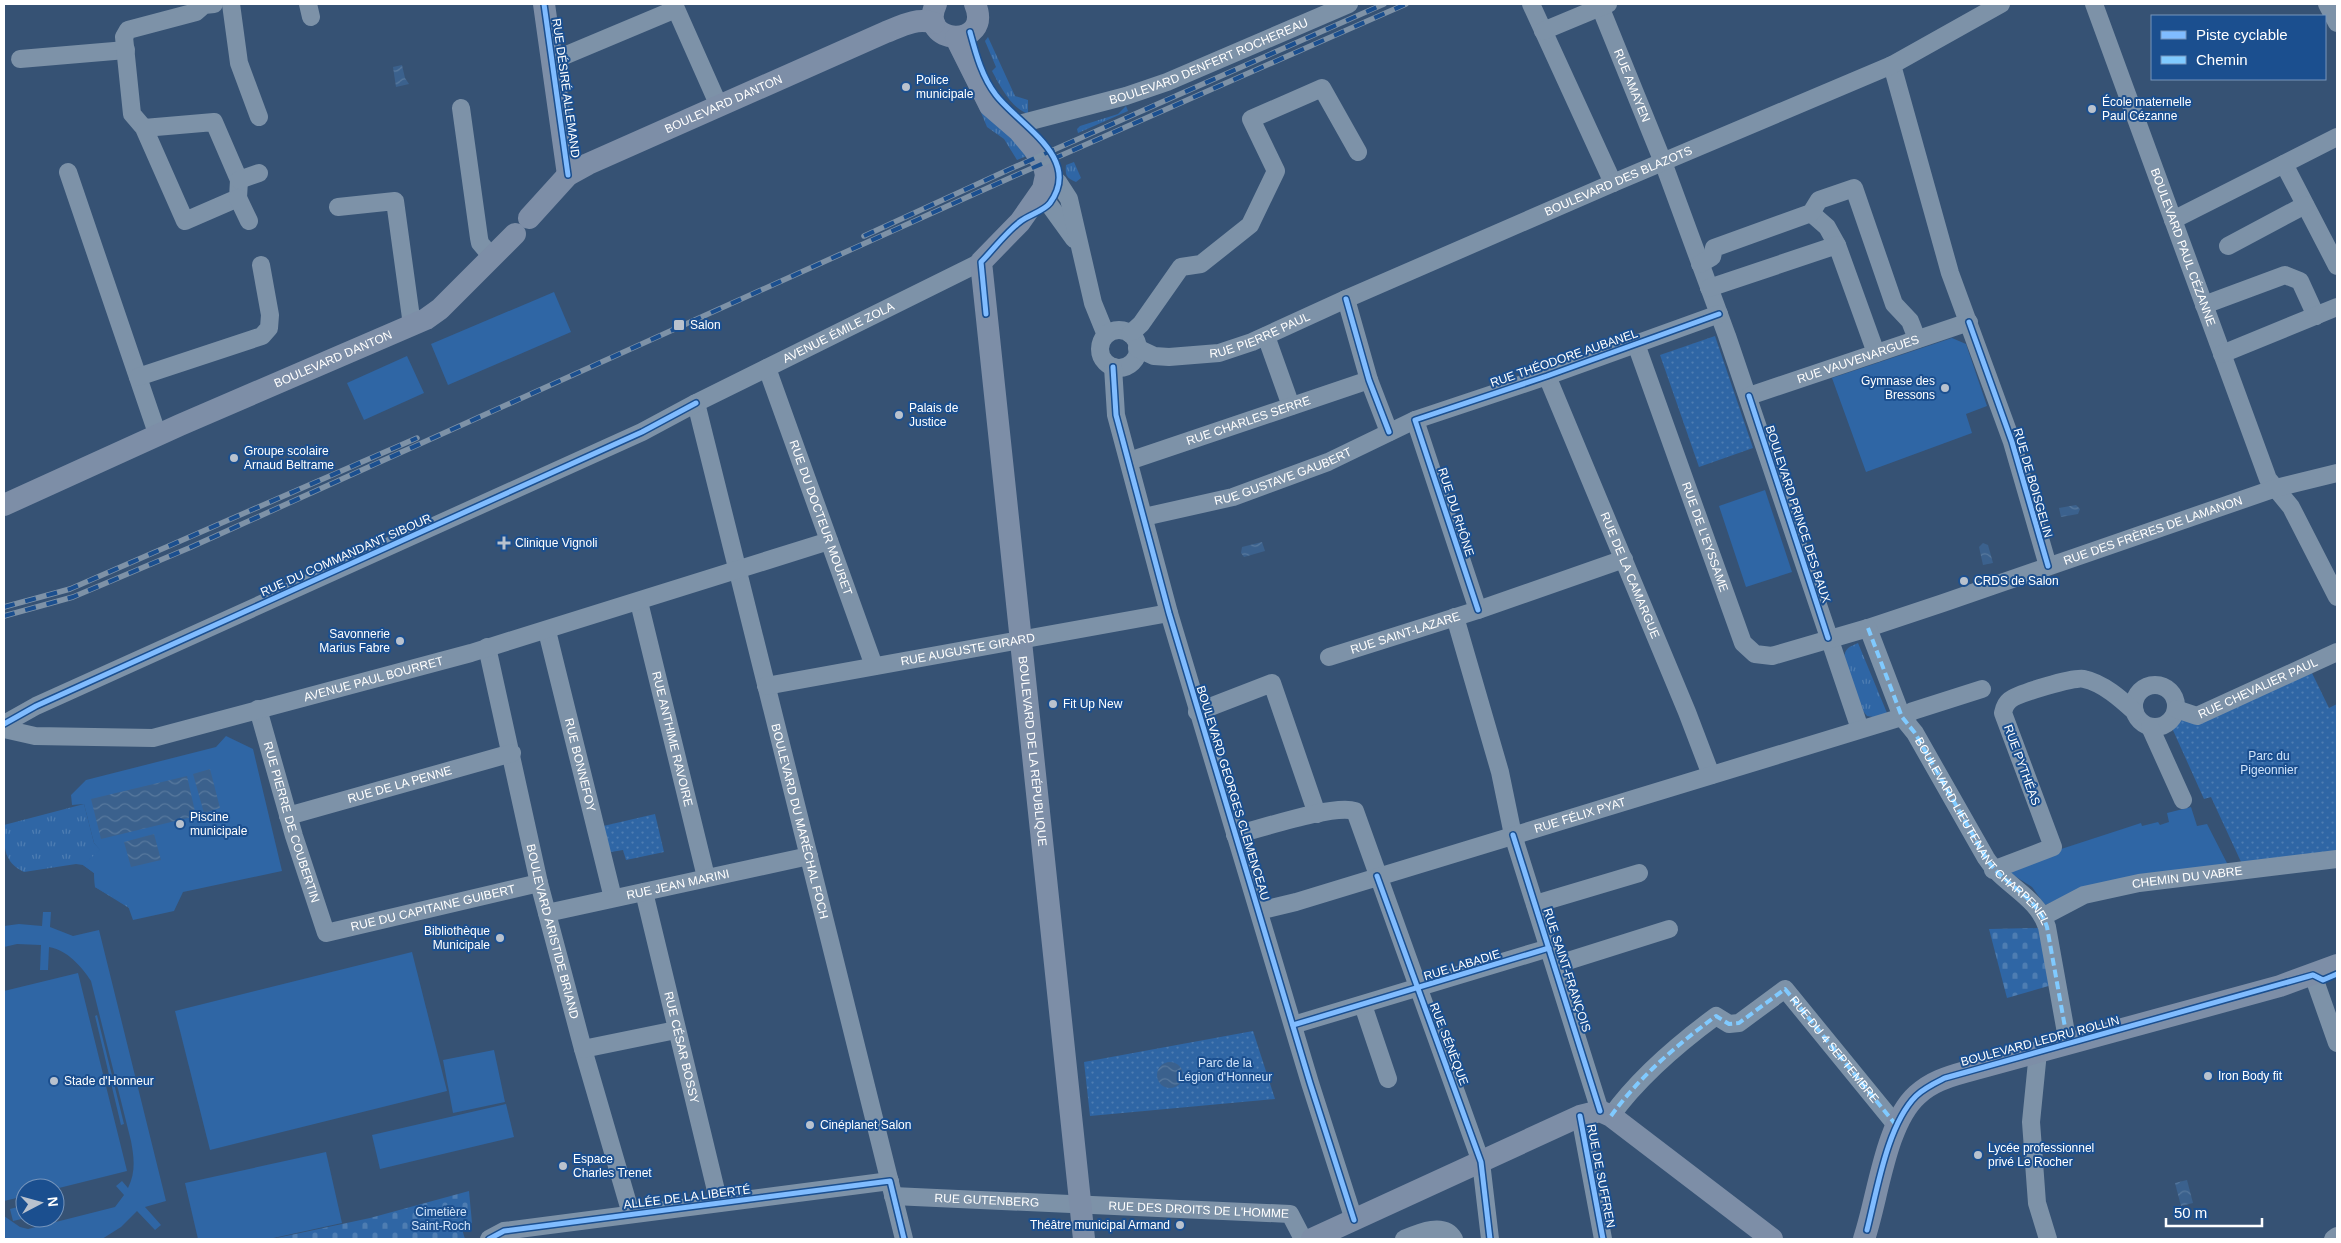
<svg xmlns="http://www.w3.org/2000/svg" width="2341" height="1243" font-family="Helvetica,sans-serif">
	<defs>
		<pattern id="grass-tufts" width="24" height="20" patternUnits="userSpaceOnUse" patternTransform="scale(1.25)"><rect width="24" height="20" fill="#2f66a5"/><path d="M3 7l-1-3M5 7V3M7 7l1-3M15 17l-1-3M17 17v-4M19 17l1-3" fill="none" stroke="#4e7db2"/></pattern>
		<pattern id="cemetery-stones" width="16" height="16" patternUnits="userSpaceOnUse" patternTransform="scale(1.25)"><rect width="16" height="16" fill="#2f66a5"/><path d="M2 7V4a2 2 0 0 1 4 0v3zM10 15v-3a2 2 0 0 1 4 0v3z" fill="#4e7db2"/></pattern>
		<pattern id="park-dots" width="8" height="8" patternUnits="userSpaceOnUse" patternTransform="scale(1.25)"><rect width="8" height="8" fill="#2f66a5"/><path d="M2 2h.1M6 6h.1" fill="none" stroke="#4e7db2" stroke-width="1.8" stroke-linecap="round"/></pattern>
		<pattern id="water-waves" width="16" height="10" patternUnits="userSpaceOnUse" patternTransform="scale(1.25)"><rect width="16" height="10" fill="#3b618d"/><path d="M0 5q4-4 8 0t8 0" fill="none" stroke="#58799e"/></pattern>
	</defs>
	<rect width="100%" height="100%" fill="#365274"/>
	<g fill="url(#grass-tufts)">
		<path d="M988,37L1015,96L1028,100V114C1011,108 1000,86 992,71L996,67L985,41Z"/>
		<path d="M975,98L1029,155L1017,160L1004,139L987,127Z"/>
		<path d="M1126,106L1128,111L1078,133L1077,129L1080,126L1118,114Z"/>
		<path d="M1074,162L1081,178L1076,182C1066,178 1065,175 1066,165Z"/>
		<path d="M1858,643L1887,713L1873,717L1867,716L1863,711L1844,658C1845,648 1849,647 1858,643Z"/>
		<path d="M84,804L94,843L124,875L129,908L95,887L94,873L83,865L76,864L24,872C3,862 4,846 4,825Z"/>
	</g>
	<g fill="url(#cemetery-stones)">
		<path d="M2039,928L2052,985L2007,998L1989,929Z"/>
		<path d="M469,1191L472,1223L461,1226L465,1239H272L370,1218Z"/>
	</g>
	<g fill="url(#park-dots)">
		<path d="M1715,336L1753,448L1699,467L1660,355Z"/>
		<path d="M2311,671L2329,708L2337,704V855L2242,864L2211,797L2204,799L2172,728L2184,718Z"/>
		<path d="M655,814L664,852L626,860L623,850L605,853L599,827Z"/>
		<path d="M1253,1031L1275,1099L1090,1116L1084,1062Z"/>
	</g>
	<g fill="#2f66a5">
		<path d="M554,292L571,332L448,385L431,344Z"/>
		<path d="M1952,338L1966,344L1987,406L1966,414L1972,433L1866,472L1832,378Z"/>
		<path d="M407,356L424,393L364,420L347,383Z"/>
		<path d="M1765,490L1792,572L1746,587L1719,506Z"/>
		<path d="M226,736L253,749L282,871L183,892L174,911L133,920L128,906L95,887L94,873L83,865L100,850L94,843L84,804L72,805L71,795L86,780L216,747Z"/>
		<path d="M2191,807L2197,826L2207,824L2229,867L2075,892L2045,905L2032,887L2010,873L2015,864L2141,823L2142,826L2158,822L2160,825L2169,822L2167,813Z"/>
		<path d="M43,912H51L50,927L73,936L99,930L166,1201L145,1207L161,1225L155,1230L137,1211L121,1227L102,1239H4V1216L20,1227L28,1229L115,1207L124,1195L116,1186L122,1181L128,1188C136,1172 134,1157 131,1141L91,981C81,966 67,950 49,947L48,970H40L41,945L17,944L4,947V926L19,924L42,926Z"/>
		<path d="M412,952L447,1091L210,1150L175,1011Z"/>
		<path d="M78,973L127,1171L55,1189L25,1188V1196L4,1201V991Z"/>
		<path d="M97,1015L124,1124L121,1125L95,1016Z"/>
		<path d="M494,1050L505,1102L453,1113L443,1060Z"/>
		<path d="M506,1104L514,1137L380,1169L372,1135Z"/>
		<path d="M326,1152L342,1223L269,1239H198L185,1183Z"/>
		<path d="M25,1205L26,1218L13,1221L10,1209Z"/>
	</g>
	<g fill="url(#water-waves)">
		<path d="M402,65L405,78L409,84L396,87L393,67Z"/>
		<path d="M2076,505L2080,509L2078,514L2061,517L2059,508Z"/>
		<path d="M1262,542L1265,551L1244,557L1241,553L1242,547Z"/>
		<path d="M1983,543L1988,545L1993,563L1983,565L1979,547Z"/>
		<path d="M210,769L220,808L204,813L193,774Z"/>
		<path d="M187,776L196,816L101,839L91,799Z"/>
		<path d="M154,834L161,860L131,867L124,842Z"/>
		<circle cx="1170" cy="1075" r="13"/>
		<path d="M2187,1180L2193,1203L2181,1206L2175,1183Z"/>
	</g>
	<g fill="none" stroke-linecap="round" stroke-linejoin="round">
		<g stroke="#7d92a8" stroke-width="18">
			<path d="M231,4L239,63L259,117"/>
			<path d="M308,4L311,17"/>
			<path d="M1531,4L1613,183"/>
			<path id="s1" d="M1599,4L1663,162L1727,336L1860,729"/>
			<path id="s2" d="M2094,4L2268,479L2291,507L2337,597"/>
			<path d="M2327,4L2337,23"/>
			<path d="M1543,31L1608,4"/>
			<path d="M20,59L126,50"/>
			<path d="M552,61L676,9L719,106"/>
			<path d="M1892,65L1950,273L2012,442L2048,566"/>
			<path d="M461,108L479,238L480,243L492,257"/>
			<path id="s3" d="M1023,123L1126,96L1167,82L1349,4"/>
			<path d="M144,128L214,122L239,180L238,198L185,221L144,128L132,114L124,37L128,30L196,12L204,5L214,4"/>
			<path d="M2284,164L2337,266"/>
			<path d="M68,172L158,436"/>
			<path d="M1049,178L1048,203L1074,239"/>
			<path d="M239,180L259,173"/>
			<path d="M1058,182L1069,199L1093,303L1106,335"/>
			<path d="M238,198L249,221"/>
			<path d="M338,207L395,201L412,325"/>
			<path d="M1811,213L1827,227L1837,245"/>
			<path d="M2173,220L2337,137"/>
			<path d="M2228,246L2305,205"/>
			<path d="M1700,264L1712,257L1714,248L1811,213L1819,200L1854,188L1894,304L1910,321L1917,339"/>
			<path d="M1709,288L1837,245L1876,353"/>
			<path d="M1346,299L1369,380L1389,432"/>
			<path d="M2204,305L2285,275L2300,281L2316,316"/>
			<circle cx="1119" cy="349" r="19"/>
			<path d="M1130,334L1141,324L1181,267L1201,264L1250,225L1276,171L1251,119L1322,88L1358,152"/>
			<path d="M1266,336L1291,406"/>
			<path id="s4" d="M1636,344L1743,643L1755,654L1772,656L1868,628L1943,603L2276,488L2337,473"/>
			<path id="s5" d="M1137,348L1154,356L1169,357L1219,353L1252,342L1346,299L1613,183L1892,65L2001,4"/>
			<path d="M2222,354L2337,307"/>
			<path d="M1113,367L1116,415L1169,613L1310,1083L1354,1220"/>
			<path id="s6" d="M767,368L874,666"/>
			<path id="s7" d="M1547,376L1687,712L1711,775"/>
			<path d="M138,377L262,336L269,328L270,315L261,265"/>
			<path id="s8" d="M1749,396L1969,322"/>
			<path id="s9" d="M696,403C763,682 836,960 904,1239"/>
			<path d="M1415,420L1478,610"/>
			<path id="s10" d="M1129,461L1369,380"/>
			<path id="s11" d="M1144,517L1233,497L1328,462L1415,420L1547,376L1719,314"/>
			<path id="s12" d="M639,602L706,877"/>
			<path d="M1455,617L1500,772L1513,835L1600,1111"/>
			<path d="M1868,628L1902,717L1915,733L1986,858C2003,885 2037,896 2047,927L2068,1044"/>
			<path id="s13" d="M547,631L613,898"/>
			<path id="s14" d="M487,647L539,883L583,1049L631,1214"/>
			<path id="s15" d="M1329,657L1478,610L1624,559"/>
			<circle cx="2155" cy="706" r="21"/>
			<path id="s16" d="M766,686L1169,613"/>
			<path id="s17" d="M258,709L294,836L326,933L539,883"/>
			<path id="s18" d="M2176,709L2197,716L2337,652"/>
			<path d="M1197,712L1272,683L1317,814"/>
			<path id="s19" d="M4,724L36,706L642,432L696,403L981,262"/>
			<path d="M2150,727L2183,800"/>
			<path id="s20" d="M4,729L35,736L153,738L471,653L829,541"/>
			<path id="s21" d="M288,816L512,753"/>
			<path d="M1235,835C1260,829 1333,804 1355,811L1481,1162L1490,1239"/>
			<path d="M1993,870L2053,847L2003,713C2004,708 2006,703 2010,700C2017,694 2075,676 2084,679C2103,683 2121,699 2135,712"/>
			<path id="s22" d="M644,892L719,1203"/>
			<path d="M1535,904L1639,873"/>
			<path id="s23" d="M1259,911L1296,902L1902,717L1913,711L1982,689"/>
			<path id="s24" d="M547,913L809,856"/>
			<path id="s25" d="M2044,916L2084,895L2139,883L2337,859"/>
			<path d="M1555,965L1669,929"/>
			<path d="M2313,975L2337,1043"/>
			<path d="M1363,1005L1388,1079"/>
			<path d="M1293,1025L1549,948"/>
			<path d="M583,1049L676,1030"/>
			<path d="M2038,1052L2031,1122L2037,1203L2048,1239"/>
			<path d="M1580,1116L1603,1239"/>
			<path d="M1611,1116C1639,1077 1678,1044 1716,1016L1729,1024L1739,1023L1785,989L1896,1125"/>
			<path id="s26" d="M893,1196L1290,1214L1303,1239"/>
			<path d="M489,1239L504,1231L890,1181"/>
			<path d="M1404,1239C1418,1233 1444,1221 1454,1239"/>
			<path d="M2333,1239L2337,1236"/>
		</g>
		<g stroke="#7d8ea7" stroke-width="22">
			<path d="M544,4L568,175"/>
			<path d="M936,4C916,46 994,49 975,4"/>
			<path id="s27" d="M956,38L990,106L1019,131L1034,149L1044,166L1046,175L1043,189L1020,222L981,262L1084,1239"/>
			<path id="s28" d="M529,218L568,175L588,164L886,32C901,26 917,17 934,23"/>
			<path id="s29" d="M4,505L180,425L426,319L440,309L515,234"/>
			<path d="M1312,1239L1580,1116L1600,1111L1611,1116L1772,1239"/>
			<path d="M1864,1239C1878,1198 1885,1124 1917,1095C1931,1082 1947,1077 1965,1072L2280,986L2337,965"/>
		</g>
		<defs>
			<g id="rail">
				<path d="M864,236L1008,170L1384,4"/>
				<path d="M4,607L70,589L417,438"/>
				<path d="M4,616L73,597L189,548L1012,177L1406,4"/>
			</g>
		</defs>
		<use href="#rail" stroke="#7e92a7" stroke-width="5.5"/>
		<use href="#rail" stroke="#1b4f8f" stroke-width="4" stroke-dasharray="11" stroke-linecap="butt"/>
		<g stroke="#80caff" stroke-width="4" stroke-dasharray="8 4" stroke-linecap="butt">
			<path id="s30" d="M1868,628L1902,717L1915,733L1986,858C2003,885 2037,896 2047,927L2068,1044"/>
			<path id="s31" d="M1611,1116C1639,1077 1678,1044 1716,1016L1729,1024L1739,1023L1785,989L1896,1125"/>
		</g>
		<defs>
			<g id="cycleway">
				<path d="M544,4L568,175"/>
				<path d="M970,32C976,54 982,77 996,95C1019,125 1083,158 1050,203C1044,211 1029,215 1021,221C1006,232 994,249 981,262L986,314"/>
				<path d="M1346,299L1369,380L1389,432"/>
				<path d="M1969,322L2012,442L2048,566"/>
				<path d="M1113,367L1116,415L1169,613L1310,1083L1354,1220"/>
				<path d="M1749,396L1828,638"/>
				<path d="M1478,610L1415,420L1547,376L1719,314"/>
				<path d="M4,724L36,706L642,432L696,403"/>
				<path d="M1513,835L1600,1111"/>
				<path d="M1377,876L1481,1162L1490,1239"/>
				<path d="M1293,1025L1549,948"/>
				<path d="M1580,1116L1603,1239"/>
				<path d="M1867,1230C1877,1191 1887,1125 1916,1096C1924,1088 1935,1083 1945,1078L2313,975L2323,980L2337,974"/>
				<path d="M489,1239L504,1231L890,1181L904,1239"/>
			</g>
		</defs>
		<use href="#cycleway" stroke="#1b4f8f" stroke-width="8"/>
		<use href="#cycleway" stroke="#80bcff" stroke-width="5"/>
	</g>
	<g fill="#b9c2ce" stroke="#1b4f8f" stroke-width="2">
		<circle cx="906" cy="87" r="5"/>
		<circle cx="2092" cy="109" r="5"/>
		<rect x="673" y="319" width="12" height="12" rx="2.5"/>
		<circle cx="1945" cy="388" r="5"/>
		<circle cx="899" cy="415" r="5"/>
		<circle cx="234" cy="458" r="5"/>
		<path d="M501.5 535.5h5v5h5v5h-5v5h-5v-5h-5v-5h5z"/>
		<circle cx="1964" cy="581" r="5"/>
		<circle cx="400" cy="641" r="5"/>
		<circle cx="1053" cy="704" r="5"/>
		<circle cx="180" cy="824" r="5"/>
		<circle cx="500" cy="938" r="5"/>
		<circle cx="2208" cy="1076" r="5"/>
		<circle cx="54" cy="1081" r="5"/>
		<circle cx="810" cy="1125" r="5"/>
		<circle cx="1978" cy="1155" r="5"/>
		<circle cx="563" cy="1166" r="5"/>
		<circle cx="1180" cy="1225" r="5"/>
	</g>
	<g text-anchor="middle" stroke-width="4" stroke-linejoin="round" paint-order="stroke">
		<g font-size="12" fill="#fff" stroke="#1b4f8f">
			<text dy="4" stroke="none"><textPath href="#s3" startOffset="196">BOULEVARD DENFERT ROCHEREAU</textPath></text>
			<text dy="4" stroke="none"><textPath href="#s1" startOffset="88">RUE AMAYEN</textPath></text>
			<text transform="translate(566 88) rotate(82)" y="4">RUE DÉSIRÉ ALLEMAND</text>
			<text dy="4" stroke="none"><textPath href="#s28" startOffset="229">BOULEVARD DANTON</textPath></text>
			<text dy="4" stroke="none"><textPath href="#s5" startOffset="519">BOULEVARD DES BLAZOTS</textPath></text>
			<text dy="4" stroke="none"><textPath href="#s2" startOffset="259">BOULEVARD PAUL CÉZANNE</textPath></text>
			<text dy="4" stroke="none"><textPath href="#s19" startOffset="922">AVENUE ÉMILE ZOLA</textPath></text>
			<text dy="4" stroke="none"><textPath href="#s5" startOffset="128">RUE PIERRE PAUL</textPath></text>
			<text transform="translate(1564 358) rotate(-19)" y="4">RUE THÉODORE AUBANEL</text>
			<text dy="4" stroke="none"><textPath href="#s29" startOffset="360">BOULEVARD DANTON</textPath></text>
			<text dy="4" stroke="none"><textPath href="#s8" startOffset="115">RUE VAUVENARGUES</textPath></text>
			<text dy="4" stroke="none"><textPath href="#s10" startOffset="126">RUE CHARLES SERRE</textPath></text>
			<text dy="4" stroke="none"><textPath href="#s11" startOffset="145">RUE GUSTAVE GAUBERT</textPath></text>
			<text transform="translate(2033 483) rotate(74)" y="4">RUE DE BOISGELIN</text>
			<text transform="translate(1456 512) rotate(72)" y="4">RUE DU RHÔNE</text>
			<text transform="translate(1798 514) rotate(72)" y="4">BOULEVARD PRINCE DES BAUX</text>
			<text dy="4" stroke="none"><textPath href="#s6" startOffset="159">RUE DU DOCTEUR MOURET</textPath></text>
			<text dy="4" stroke="none"><textPath href="#s4" startOffset="752">RUE DES FRÈRES DE LAMANON</textPath></text>
			<text dy="4" stroke="none"><textPath href="#s4" startOffset="205">RUE DE L'EYSSAME</textPath></text>
			<text transform="translate(346 555) rotate(-24)" y="4">RUE DU COMMANDANT SIBOUR</text>
			<text dy="4" stroke="none"><textPath href="#s7" startOffset="216">RUE DE LA CAMARGUE</textPath></text>
			<text dy="4" stroke="none"><textPath href="#s15" startOffset="80">RUE SAINT-LAZARE</textPath></text>
			<text dy="4" stroke="none"><textPath href="#s16" startOffset="205">RUE AUGUSTE GIRARD</textPath></text>
			<text dy="4" stroke="none"><textPath href="#s20" startOffset="378">AVENUE PAUL BOURRET</textPath></text>
			<text dy="4" stroke="none"><textPath href="#s18" startOffset="89">RUE CHEVALIER PAUL</textPath></text>
			<text dy="4" stroke="none"><textPath href="#s12" startOffset="141">RUE ANTHIME RAVOIRE</textPath></text>
			<text dy="4" stroke="none"><textPath href="#s27" startOffset="769">BOULEVARD DE LA RÉPUBLIQUE</textPath></text>
			<text dy="4" stroke="none"><textPath href="#s13" startOffset="138">RUE BONNEFOY</textPath></text>
			<text transform="translate(2022 765) rotate(70)" y="4">RUE PYTHÉAS</text>
			<text dy="4" stroke="none"><textPath href="#s21" startOffset="116">RUE DE LA PENNE</textPath></text>
			<text transform="translate(1233 793) rotate(73)" y="4">BOULEVARD GEORGES CLEMENCEAU</text>
			<text dy="4" stroke="none"><textPath href="#s23" startOffset="335">RUE FÉLIX PYAT</textPath></text>
			<text dy="4" stroke="none"><textPath href="#s17" startOffset="118">RUE PIERRE DE COUBERTIN</textPath></text>
			<text dy="4" stroke="none"><textPath href="#s9" startOffset="431">BOULEVARD DU MARÉCHAL FOCH</textPath></text>
			<text dy="4" stroke="none"><textPath href="#s30" startOffset="236">BOULEVARD LIEUTENANT CHARPENEL</textPath></text>
			<text dy="4" stroke="none"><textPath href="#s25" startOffset="150">CHEMIN DU VABRE</textPath></text>
			<text dy="4" stroke="none"><textPath href="#s24" startOffset="134">RUE JEAN MARINI</textPath></text>
			<text dy="4" stroke="none"><textPath href="#s17" startOffset="344">RUE DU CAPITAINE GUIBERT</textPath></text>
			<text dy="4" stroke="none"><textPath href="#s14" startOffset="292">BOULEVARD ARISTIDE BRIAND</textPath></text>
			<text transform="translate(1462 965) rotate(-17)" y="4">RUE LABADIE</text>
			<text transform="translate(1567 970) rotate(72)" y="4">RUE SAINT-FRANÇOIS</text>
			<text transform="translate(2040 1041) rotate(-15)" y="4">BOULEVARD LEDRU ROLLIN</text>
			<text transform="translate(1449 1044) rotate(69)" y="4">RUE SÉNÈQUE</text>
			<text dy="4" stroke="none"><textPath href="#s22" startOffset="160">RUE CÉSAR BOSSY</textPath></text>
			<text dy="4" stroke="none"><textPath href="#s31" startOffset="306">RUE DU 4 SEPTEMBRE</textPath></text>
			<text transform="translate(1601 1176) rotate(79)" y="4">RUE DE SUFFREN</text>
			<text transform="translate(687 1197) rotate(-7)" y="4">ALLÉE DE LA LIBERTÉ</text>
			<text dy="4" stroke="none"><textPath href="#s26" startOffset="94">RUE GUTENBERG</textPath></text>
			<text dy="4" stroke="none"><textPath href="#s26" startOffset="306">RUE DES DROITS DE L'HOMME</textPath></text>
		</g>
		<g font-size="12" fill="#fff" stroke="#1b4f8f" text-anchor="start">
			<text x="916" y="84">Police<tspan x="916" dy="14">municipale</tspan></text>
			<text x="2102" y="106">École maternelle<tspan x="2102" dy="14">Paul Cézanne</tspan></text>
			<text x="690" y="329">Salon</text>
			<text x="1935" y="385" text-anchor="end">Gymnase des<tspan x="1935" dy="14">Bressons</tspan></text>
			<text x="909" y="412">Palais de<tspan x="909" dy="14">Justice</tspan></text>
			<text x="244" y="455">Groupe scolaire<tspan x="244" dy="14">Arnaud Beltrame</tspan></text>
			<text x="515" y="547">Clinique Vignoli</text>
			<text x="1974" y="585">CRDS de Salon</text>
			<text x="390" y="638" text-anchor="end">Savonnerie<tspan x="390" dy="14">Marius Fabre</tspan></text>
			<text x="1063" y="708">Fit Up New</text>
			<text x="190" y="821">Piscine<tspan x="190" dy="14">municipale</tspan></text>
			<text x="490" y="935" text-anchor="end">Bibliothèque<tspan x="490" dy="14">Municipale</tspan></text>
			<text x="2218" y="1080">Iron Body fit</text>
			<text x="64" y="1085">Stade d'Honneur</text>
			<text x="820" y="1129">Cinéplanet Salon</text>
			<text x="1988" y="1152">Lycée professionnel<tspan x="1988" dy="14">privé Le Rocher</tspan></text>
			<text x="573" y="1163">Espace<tspan x="573" dy="14">Charles Trenet</tspan></text>
			<text x="1170" y="1229" text-anchor="end">Théâtre municipal Armand</text>
		</g>
		<g font-size="12" fill="#cfe3fa" stroke="#1b4f8f">
			<text x="2269" y="760">Parc du<tspan x="2269" dy="14">Pigeonnier</tspan></text>
			<text x="1225" y="1067">Parc de la<tspan x="1225" dy="14">Légion d'Honneur</tspan></text>
			<text x="441" y="1216">Cimetière<tspan x="441" dy="14">Saint-Roch</tspan></text>
		</g>
	</g>
	<rect width="2341" height="1243" fill="none" stroke="#ffffff" stroke-width="10"/>
	<rect x="2151" y="15" width="175" height="65" fill="#1b4f8f" stroke="#7695bc"/>
	<rect x="2161" y="31" width="25" height="8" fill="#80bcff" stroke="#7695bc"/>
	<text x="2196" y="40" font-size="15" fill="#ffffff">Piste cyclable</text>
	<rect x="2161" y="56" width="25" height="8" fill="#80caff" stroke="#7695bc"/>
	<text x="2196" y="65" font-size="15" fill="#ffffff">Chemin</text>
	<g transform="translate(40 1203) rotate(84)"><circle r="24" fill="#1b4f8f" stroke="#7695bc"/>
	<path d="M0-4L9 19L0 12L-9 19Z" fill="#b9c2ce"/>
	<text y="-8" font-size="14" font-weight="bold" text-anchor="middle" fill="#ffffff">N</text>
	</g>
	<path d="M2166 1218v8h96v-8" fill="none" stroke="#ffffff" stroke-width="2.5"/>
	<text x="2174" y="1218" font-size="15" fill="#ffffff" stroke="#1b4f8f" stroke-width="4" paint-order="stroke">50 m</text>
</svg>
